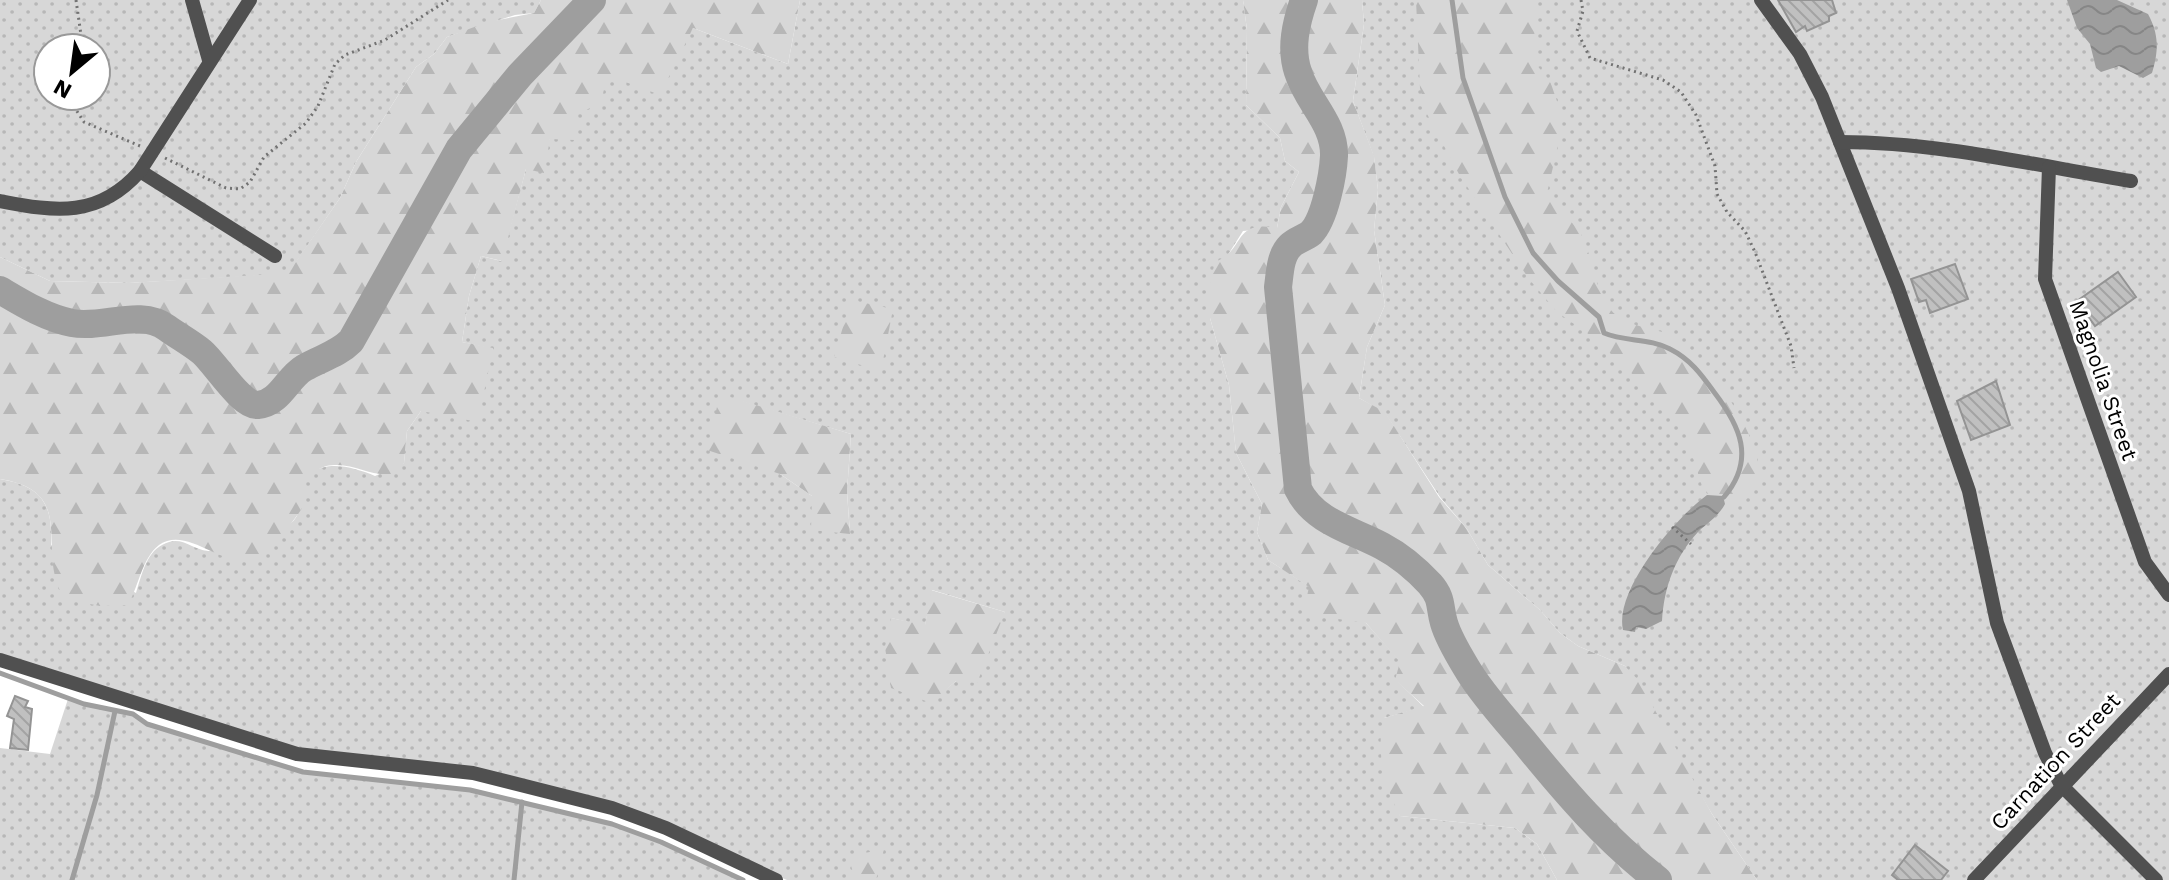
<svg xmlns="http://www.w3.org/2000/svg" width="2169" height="880" font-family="'Work Sans',sans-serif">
	<defs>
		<pattern id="grass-dots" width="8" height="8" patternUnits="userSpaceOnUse" patternTransform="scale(2)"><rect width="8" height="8" fill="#d7d7d7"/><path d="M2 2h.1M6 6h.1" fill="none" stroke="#b7b7b7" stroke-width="1.8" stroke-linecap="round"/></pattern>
		<pattern id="forest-firs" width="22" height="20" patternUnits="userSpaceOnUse" patternTransform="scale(2)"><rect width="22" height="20" fill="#d7d7d7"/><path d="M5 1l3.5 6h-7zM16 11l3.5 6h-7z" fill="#b7b7b7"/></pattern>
		<pattern id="water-waves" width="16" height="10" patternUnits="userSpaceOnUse" patternTransform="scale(2)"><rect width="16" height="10" fill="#9e9e9e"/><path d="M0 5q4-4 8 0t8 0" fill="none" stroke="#868686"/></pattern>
		<pattern id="building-back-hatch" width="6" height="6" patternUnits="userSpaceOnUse" patternTransform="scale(2)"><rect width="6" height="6" fill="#c0c0c0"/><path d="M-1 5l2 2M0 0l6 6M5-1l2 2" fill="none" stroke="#a3a3a3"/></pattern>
	</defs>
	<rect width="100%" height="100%" fill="#fff"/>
	<g fill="url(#grass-dots)" fill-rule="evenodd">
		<path d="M0,0H541L534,13L515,15L447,37L434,54L416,67L356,162L340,198L288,274L129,283L50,281L0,257ZM48,48H96V96H48Z"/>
		<path d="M800,0H1243L1247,30L1246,105L1280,138L1285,161L1299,172L1281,207L1277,228L1243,231L1226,258L1210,318L1229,385L1236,453L1262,504L1257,532L1268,560L1366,623L1401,662L1396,680L1424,707L1384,718L1400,816L1515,828L1537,844L1557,880H787L601,800L279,746L0,655V479C42,486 53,504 51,545L136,593C141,577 146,553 162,545C181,534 190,549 208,551C219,552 274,533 285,527C302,518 299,506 302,490C311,455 351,466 375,476L404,463L407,431L421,411L493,349L462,342L469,296L481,256L501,261L526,169L550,139L607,74L680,50L693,28L788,64ZM720,395L851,434L847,492L850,533L812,496L780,474ZM932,590L1005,612L956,681L945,690L891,618L925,626Z"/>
		<path d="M1362,0H2169V880H1757L1712,814L1625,666L1578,646L1560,633L1540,610L1488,565L1467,529L1440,497L1385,413L1359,398L1367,347L1385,305L1374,230L1378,190L1374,157L1353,101L1364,24Z"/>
		<path d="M68,699L133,714L147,724L303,772L470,790L612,824L661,842L743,880H0V748L50,754Z"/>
	</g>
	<g fill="url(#forest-firs)">
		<path d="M541,0H800L788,64L693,28L660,95L607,75L601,103L575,115L574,140L550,139L544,173L526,169L502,261L481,256L469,296L462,342L493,348L478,422L421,411L407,431L404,463L394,474C370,477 357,464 334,465C320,465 306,476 303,490C301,495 304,502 302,508C300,513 269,552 264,556C231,579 190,523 159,545C142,558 138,588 128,605L100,606L65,599C33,552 81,492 0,479V257L50,281L129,283L288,273L340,198L356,162L416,67L434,54L447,37L488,22L534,13Z"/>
		<path d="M1243,0H1362L1364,24L1353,101L1374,156L1378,190L1374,230L1385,305L1367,347L1359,398L1385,412L1439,497L1467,529L1488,565L1540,610L1560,633L1578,646L1625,666L1639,681L1712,814L1757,880H1557L1537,844L1515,828L1400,816C1385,787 1375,751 1384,718L1424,706L1395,680L1400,662L1366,623L1303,614L1309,587L1268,560L1257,532L1262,504L1236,453L1229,385L1210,318L1207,296L1215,262C1246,250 1232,219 1277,228L1281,207L1299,172L1285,161L1280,138L1246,105L1247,30Z"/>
		<path d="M1416,0H1534L1535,63L1550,81L1559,107L1561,132L1547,193C1557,212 1578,224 1584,240C1593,262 1595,289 1610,309C1627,331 1660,325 1681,341C1709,362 1768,446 1758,481C1753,499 1730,513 1714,520L1722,511L1702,486L1681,420L1594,338L1557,312L1529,279L1460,176L1427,114L1420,88Z"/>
		<path d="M851,300L893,309L881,371L834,357Z"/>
		<path d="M720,394L851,434L847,492L850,534L811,530L812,496L780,474L707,450Z"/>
		<path d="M931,590L1005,612L977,683L956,681L931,703L891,688L885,647L891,618L925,625Z"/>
		<path d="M884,849L876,880H855L850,862L855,855Z"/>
	</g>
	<g fill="url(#water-waves)">
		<path d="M2067,0H2117L2148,14C2159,34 2159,51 2152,73L2143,78L2119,66L2101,72L2096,68L2090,44L2077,28Z"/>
		<path d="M1707,495L1723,496L1725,504C1718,517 1708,522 1698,532C1675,557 1664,587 1662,621L1646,629L1636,627L1635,632L1623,630C1614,591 1674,519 1707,495Z"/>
	</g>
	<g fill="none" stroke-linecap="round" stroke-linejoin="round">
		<g stroke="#9e9e9e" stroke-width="5">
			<path d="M1452,0L1463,78L1505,197L1533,253L1558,281L1599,317L1604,333C1625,342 1650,338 1670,349C1690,359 1701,374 1714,392C1740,426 1756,459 1724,497"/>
			<path d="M0,673L84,704L133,714L147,724L303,772L470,790L612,824L661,842L743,880"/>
			<path d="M72,880L97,795L115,711"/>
			<path d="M514,880L522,802"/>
		</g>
		<g stroke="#9e9e9e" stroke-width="28">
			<path d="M1304,0C1296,23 1290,48 1298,72C1307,102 1335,123 1334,156C1333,175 1325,219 1311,233C1305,238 1296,240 1290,246C1280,256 1280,273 1278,287L1298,489C1314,522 1352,530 1382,546C1401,556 1416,569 1430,584C1443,599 1439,606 1444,623C1449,640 1460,657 1469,672C1484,696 1504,718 1522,739C1564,791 1605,839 1658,880"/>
			<path d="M0,290C22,303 46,318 72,323C103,329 140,308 167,328C178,336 191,343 202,352C215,363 242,407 258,405C280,403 287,378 304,368C321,358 337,355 351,341L459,149L520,75L592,0"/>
		</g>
	</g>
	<g fill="url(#building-back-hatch)" stroke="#949494" stroke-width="2">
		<path d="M1778,0H1832L1836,13L1829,16V21L1807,31L1805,26L1796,32Z"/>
		<path d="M1955,264L1968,299L1930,313L1926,300L1919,302L1911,279Z"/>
		<path d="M2118,272L2136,297L2095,326L2077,301Z"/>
		<path d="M1996,381L2010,425L1971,440L1957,401Z"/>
		<path d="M15,696L28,701L25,707L32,709L28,750L10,748L14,719L7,716Z"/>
		<path d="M1915,845L1948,871L1941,880H1898L1892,875Z"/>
	</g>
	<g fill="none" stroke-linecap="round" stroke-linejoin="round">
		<g stroke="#727272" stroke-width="3" stroke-dasharray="2 4" stroke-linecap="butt">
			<path d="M76,0L82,42L79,48"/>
			<path d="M1581,0L1583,11L1577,31L1590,58L1663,80L1681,92L1696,115L1715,166L1717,194L1727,212L1745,231L1755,252L1791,346L1794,368"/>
			<path d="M67,96L84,122L140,146"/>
			<path d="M165,158L226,188L240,189L250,182L264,157L306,123L318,106L335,64L345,55L385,40L448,0"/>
			<path d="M1672,527L1691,544"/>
		</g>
		<g stroke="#505050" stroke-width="14">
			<path d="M192,0L209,60"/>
			<path d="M1761,0L1800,54L1822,97L1898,288L1969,491L1997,623L2045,753L2061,785L2156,880"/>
			<path d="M1840,142C1937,142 2034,165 2131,181"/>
			<path d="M2049,167L2045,279L2145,562L2169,595"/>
			<path d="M140,171L275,256"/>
			<path d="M0,201C56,212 99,218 140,171L250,0"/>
			<path d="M0,660L297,754L473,773L612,808L666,828L776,880"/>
			<path d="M1974,880L2169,674"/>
		</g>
	</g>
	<g text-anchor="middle" stroke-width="6" stroke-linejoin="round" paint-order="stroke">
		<g font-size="22" fill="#000" stroke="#fff">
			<text transform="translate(2104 380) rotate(71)" y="8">Magnolia Street</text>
			<text transform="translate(2055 761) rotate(-47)" y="8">Carnation Street</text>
		</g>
	</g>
	<g transform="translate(72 72) rotate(209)"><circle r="38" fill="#ffffff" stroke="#999999" stroke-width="2"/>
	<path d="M0-6L14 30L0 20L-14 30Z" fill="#000000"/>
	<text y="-12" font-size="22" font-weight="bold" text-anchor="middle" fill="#000000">N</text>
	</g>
</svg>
